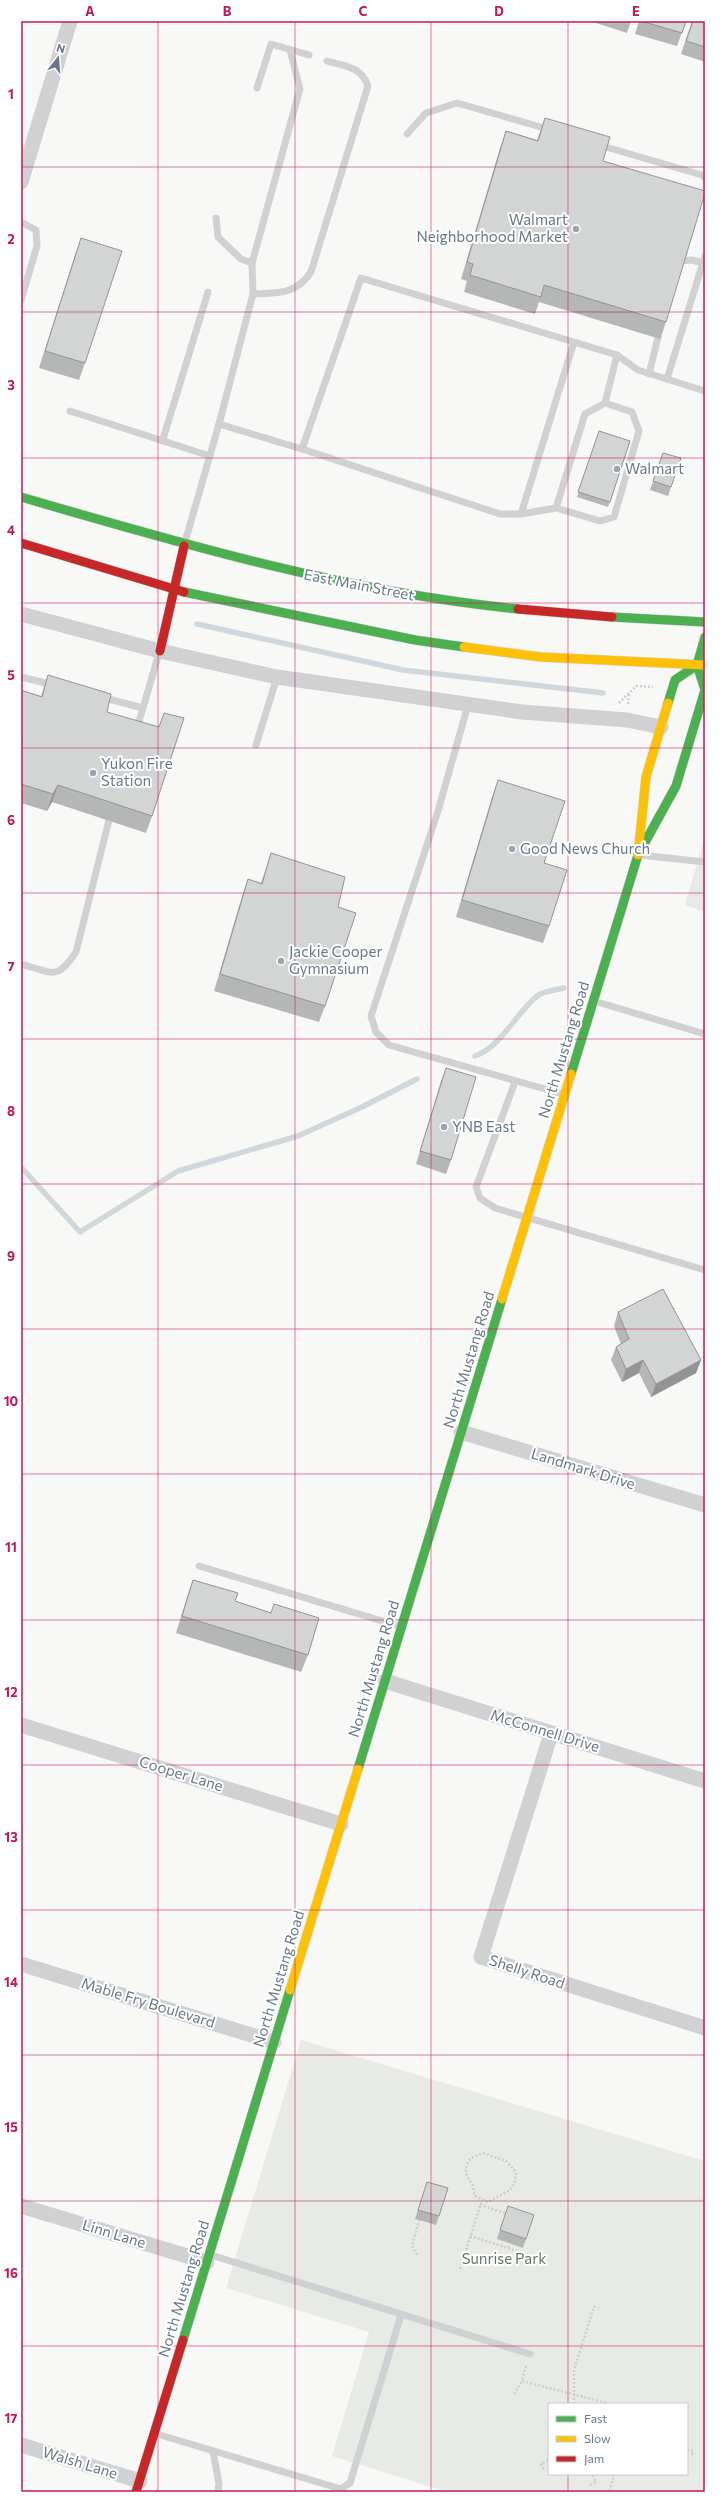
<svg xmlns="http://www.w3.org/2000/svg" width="726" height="2513" font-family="Commissioner,sans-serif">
	<rect width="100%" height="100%" fill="#f8f8f7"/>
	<path fill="#e7e8e8" d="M705,837V912L685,905Z"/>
	<path fill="#e8ebe5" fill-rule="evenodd" d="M301,2040L705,2161V2492H447L332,2456L369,2332L226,2288ZM549,2404H687V2474H549Z"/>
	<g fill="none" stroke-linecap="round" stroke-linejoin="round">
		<g stroke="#d1d8dc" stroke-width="5.5">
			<path d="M197,624L403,670L603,693"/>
			<path d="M475,1056C502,1046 516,1013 537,996C543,991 556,990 564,988"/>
			<path d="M21,1167L80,1232L178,1171L298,1136L362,1107L417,1079"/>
		</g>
		<defs>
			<g id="fast">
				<path d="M21,497C185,545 348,592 518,609"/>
				<path d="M184,592L415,640L464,647"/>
				<path d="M612,617L705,622"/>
				<path d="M697,665L705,637"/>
				<path d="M571,1074L638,855L676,786L705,690L697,665L675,680L668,703"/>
				<path d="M358,1769L502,1299"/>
				<path d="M183,2340L290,1990"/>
			</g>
			<g id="slow">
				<path d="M464,647L541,657L705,665"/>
				<path d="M638,855L646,777L668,703"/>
				<path d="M502,1299L571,1074"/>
				<path d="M290,1990L358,1769"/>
			</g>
			<g id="jam">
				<path d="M21,543L184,592"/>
				<path d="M518,609L612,617"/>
				<path d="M160,651L184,546"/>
				<path d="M136,2492L183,2340"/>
			</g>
		</defs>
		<use href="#fast" stroke="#d3d5d6" stroke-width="10"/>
		<use href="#slow" stroke="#d3d5d6" stroke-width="10"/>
		<use href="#jam" stroke="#d3d5d6" stroke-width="10"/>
		<g stroke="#cdcecf" stroke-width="2.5" stroke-dasharray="2 2" stroke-linecap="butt">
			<path d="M619,703L636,686L653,687"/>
			<path d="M628,704L629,693"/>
			<path d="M483,2153L506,2161L516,2172L515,2181L510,2190L488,2202L475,2196C473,2193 474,2187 472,2184C465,2174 463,2168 471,2158Z"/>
			<path d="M480,2205L508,2214"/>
			<path d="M470,2236L508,2248L510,2245"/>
			<path d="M508,2248L519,2252"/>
			<path d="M417,2255L412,2246L419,2220"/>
			<path d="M460,2269L482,2200"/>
			<path d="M526,2366L522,2381L611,2404"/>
			<path d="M514,2394L522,2381"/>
			<path d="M574,2404V2370L594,2307L599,2308"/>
			<path d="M687,2450L693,2451L692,2457"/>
			<path d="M544,2469L541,2464L549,2459"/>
			<path d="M608,2474L614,2476L609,2492"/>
			<path d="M590,2485L596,2482L592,2474"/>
		</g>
		<g stroke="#d0d1d2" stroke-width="7">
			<path d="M257,88L271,44L309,55"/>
			<path d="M407,134L426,113L457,103L551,130"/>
			<path d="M599,145L702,175L705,178"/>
			<path d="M216,218L218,237L241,259L252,263"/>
			<path d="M21,222L36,230L37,246L21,300"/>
			<path d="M679,266L680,261L692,260L703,263"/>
			<path d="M253,294C277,293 296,295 311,272L368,86C362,67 345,66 327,61"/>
			<path d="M574,342L521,514H500L302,449L361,278L617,355L638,370L705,391"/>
			<path d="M649,374L660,329"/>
			<path d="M667,379L705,256"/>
			<path d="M605,403L632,412L639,431L614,517L600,521L556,508L585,414L605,403L617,355"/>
			<path d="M70,411L210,456"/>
			<path d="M219,424L253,294L252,263L300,89L290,50"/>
			<path d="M163,439L208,292"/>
			<path d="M521,514L556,508"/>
			<path d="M185,542L219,424L302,449"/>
			<path d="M21,677L54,685"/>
			<path d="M101,697L143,708L159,653"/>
			<path d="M468,705L438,811L371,1016L376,1032L389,1045L563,1094"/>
			<path d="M136,731L143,708"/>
			<path d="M256,745L277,677"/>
			<path d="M640,855L705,862"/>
			<path d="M21,964C52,972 56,982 76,952L109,820"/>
			<path d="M594,1001L705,1034"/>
			<path d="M515,1082L476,1187L480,1198L495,1208L705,1270"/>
			<path d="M199,1566L399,1626"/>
			<path d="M211,2255L530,2354"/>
			<path d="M157,2434L341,2489L350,2483L401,2315"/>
			<path d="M213,2451L219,2484L218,2492"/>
		</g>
		<g stroke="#d0d1d2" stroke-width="15">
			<path d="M21,182L70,21"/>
			<path d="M21,614L160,651L277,677L522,712L627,720L661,727"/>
			<path d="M461,1432L705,1505"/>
			<path d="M385,1681L705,1781"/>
			<path d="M21,1725L341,1824"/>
			<path d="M551,1734L481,1957L705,2028"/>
			<path d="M21,1964L274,2042"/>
			<path d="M21,2206L207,2262"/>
			<path d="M21,2445L140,2481"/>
		</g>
		<use href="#fast" stroke="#4caf50" stroke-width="9"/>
		<use href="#slow" stroke="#ffc107" stroke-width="9"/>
		<use href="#jam" stroke="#c62828" stroke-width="9"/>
	</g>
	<g fill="#b5b6b6">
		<path d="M590,21H631L627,33Z"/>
		<path d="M639,21H686L677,46L635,34Z"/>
		<path d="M692,21H705V62L681,54Z"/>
		<path d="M545,118L603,161L666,322L660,339L539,302L535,314L464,292L467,281L461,279L500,148L506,131L537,140Z"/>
		<path d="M81,238L85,363L79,380L39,368L75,255Z"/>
		<path d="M599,431L630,441L608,507L577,497Z"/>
		<path d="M663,453L671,487L668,496L650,490Z"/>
		<path d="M48,675L107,712L152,816L146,833L52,802L47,811L21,803V690L41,696Z"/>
		<path d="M498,780L549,926L543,943L456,917L492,797Z"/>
		<path d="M271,853L338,907L325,1006L319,1022L214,991L242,896L248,879L261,883Z"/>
		<path d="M446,1068L451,1160L446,1174L416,1164L441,1081Z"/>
		<path d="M618,1312L701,1360L696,1373L651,1397L639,1373L622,1382L611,1360L616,1347L621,1344L614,1326Z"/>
		<path d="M193,1580L235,1601L271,1613L274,1604L308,1655L301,1672L176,1633L187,1597Z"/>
		<path d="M427,2182L439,2216L436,2225L415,2219Z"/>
		<path d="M508,2206L526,2239L523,2248L497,2239Z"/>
	</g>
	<g fill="#949494">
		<path d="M58,785L52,802L47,811L53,794Z"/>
		<path d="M643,1360L639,1373L622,1382L626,1369Z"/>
		<path d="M701,1360L696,1373L651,1397L656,1384Z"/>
	</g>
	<g fill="#d3d4d4" stroke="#949494">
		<path d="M641,21H686L682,33Z"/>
		<path d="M693,21H705V47L686,41Z"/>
		<path d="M545,118L610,137L603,161L705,191V193L666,322L544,285L541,297L470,275L473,264L467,262L506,131L538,141Z"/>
		<path d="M81,238L122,251L85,363L45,351Z"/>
		<path d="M599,431L630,441L610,502L578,492Z"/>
		<path d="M663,453L681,458L671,487L653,481Z"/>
		<path d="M48,675L111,694L107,712L159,727L164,713L184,718L152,816L58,785L53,794L21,784V690L42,697Z"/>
		<path d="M498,780L565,801L544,863L567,870L549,926L462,900Z"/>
		<path d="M271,853L345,877L338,907L356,913L325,1006L220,974L248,879L262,884Z"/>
		<path d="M446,1068L476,1077L451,1160L420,1151Z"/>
		<path d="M663,1289L701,1360L656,1384L643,1360L626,1369L616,1347L629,1339L618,1312Z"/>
		<path d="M193,1580L238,1593L235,1601L271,1613L274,1604L319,1618L308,1655L182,1616Z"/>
		<path d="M427,2182L448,2188L439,2216L418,2210Z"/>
		<path d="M508,2206L534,2215L526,2239L500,2230Z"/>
	</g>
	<path fill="none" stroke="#c2185b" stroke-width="1" stroke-opacity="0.55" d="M158,21V2492M295,21V2492M431,21V2492M568,21V2404M21,167H705M21,312H705M21,458H705M21,603H705M21,748H705M21,893H705M21,1039H705M21,1184H705M21,1329H705M21,1474H705M21,1620H705M21,1765H705M21,1910H705M21,2055H705M21,2201H705M21,2346H705M568,2474V2492"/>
	<g fill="#99a5b0" stroke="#fff" stroke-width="1.5">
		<circle cx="576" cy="229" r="4"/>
		<circle cx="617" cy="469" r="4"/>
		<circle cx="93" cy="773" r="4"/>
		<circle cx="512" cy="849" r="4"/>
		<circle cx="281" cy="961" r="4"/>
		<circle cx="444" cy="1127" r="4"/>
	</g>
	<g text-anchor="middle" stroke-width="4" stroke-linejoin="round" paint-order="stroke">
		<g font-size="15" fill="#667889" stroke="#fff" text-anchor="start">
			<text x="568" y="225" text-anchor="end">Walmart<tspan x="568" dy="17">Neighborhood Market</tspan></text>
			<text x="625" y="474">Walmart</text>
			<text x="101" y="769">Yukon Fire<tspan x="101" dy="17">Station</tspan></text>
			<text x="520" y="854">Good News Church</text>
			<text x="289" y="957">Jackie Cooper<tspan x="289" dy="17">Gymnasium</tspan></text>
			<text x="452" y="1132">YNB East</text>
		</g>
		<g font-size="15" fill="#667889" stroke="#fff">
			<text transform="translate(359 585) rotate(11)" y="5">East Main Street</text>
			<text transform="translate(564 1050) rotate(-73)" y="5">North Mustang Road</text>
			<text transform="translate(469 1360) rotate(-73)" y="5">North Mustang Road</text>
			<text transform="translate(583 1469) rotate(17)" y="5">Landmark Drive</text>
			<text transform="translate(374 1669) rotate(-73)" y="5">North Mustang Road</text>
			<text transform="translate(545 1731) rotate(17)" y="5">McConnell Drive</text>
			<text transform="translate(181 1774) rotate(17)" y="5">Cooper Lane</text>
			<text transform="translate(527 1972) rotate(18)" y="5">Shelly Road</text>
			<text transform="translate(279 1979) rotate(-73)" y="5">North Mustang Road</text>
			<text transform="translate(148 2003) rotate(17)" y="5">Mable Fry Boulevard</text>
			<text transform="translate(114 2234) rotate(17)" y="5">Linn Lane</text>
			<text transform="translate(184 2289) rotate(-73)" y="5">North Mustang Road</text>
			<text transform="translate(80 2463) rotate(17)" y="5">Walsh Lane</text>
		</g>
		<g font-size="15" fill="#667a61" stroke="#fff">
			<text x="504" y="2264">Sunrise Park</text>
		</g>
	</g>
	<rect width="726" height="2513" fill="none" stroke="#ffffff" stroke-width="44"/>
	<rect x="548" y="2403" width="140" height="72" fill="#ffffff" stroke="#c2c9d0"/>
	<rect x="556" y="2416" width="20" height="6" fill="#4caf50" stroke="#c2c9d0"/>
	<text x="584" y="2423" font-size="12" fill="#667889">Fast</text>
	<rect x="556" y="2436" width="20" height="6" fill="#ffc107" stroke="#c2c9d0"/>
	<text x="584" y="2443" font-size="12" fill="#667889">Slow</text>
	<rect x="556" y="2456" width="20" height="6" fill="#c62828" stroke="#c2c9d0"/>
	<text x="584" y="2463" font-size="12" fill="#667889">Jam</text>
	<g transform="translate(58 58) rotate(17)" stroke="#ffffff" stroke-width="3" paint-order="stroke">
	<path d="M0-3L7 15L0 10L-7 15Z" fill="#667889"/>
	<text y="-6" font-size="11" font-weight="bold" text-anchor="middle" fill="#667889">N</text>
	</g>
	<rect x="22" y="22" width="682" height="2469" fill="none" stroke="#c2185b" stroke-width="1.5"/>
	<g font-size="13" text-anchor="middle" font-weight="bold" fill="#c2185b">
		<text x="90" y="16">A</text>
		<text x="227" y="16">B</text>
		<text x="363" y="16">C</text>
		<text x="499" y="16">D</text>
		<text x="636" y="16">E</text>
		<text x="11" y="99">1</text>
		<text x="11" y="244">2</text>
		<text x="11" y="390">3</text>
		<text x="11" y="535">4</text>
		<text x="11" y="680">5</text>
		<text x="11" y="825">6</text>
		<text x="11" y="971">7</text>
		<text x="11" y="1116">8</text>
		<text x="11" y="1261">9</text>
		<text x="11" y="1406">10</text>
		<text x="11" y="1552">11</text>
		<text x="11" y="1697">12</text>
		<text x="11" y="1842">13</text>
		<text x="11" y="1987">14</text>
		<text x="11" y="2132">15</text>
		<text x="11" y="2278">16</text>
		<text x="11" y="2423">17</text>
	</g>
</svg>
